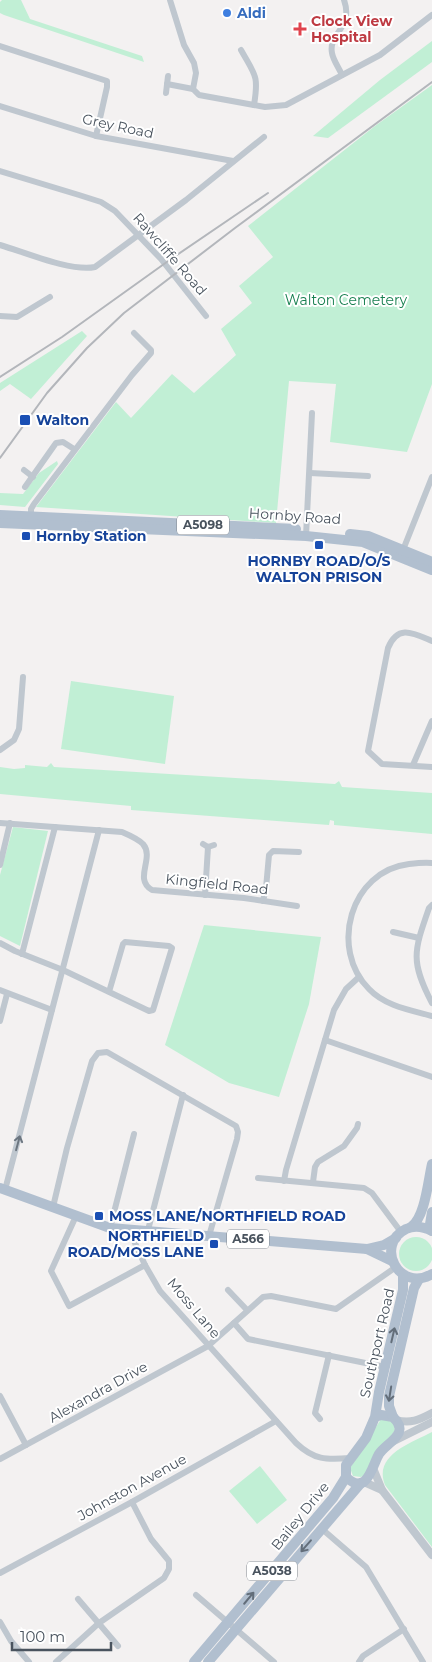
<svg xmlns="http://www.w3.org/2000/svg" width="432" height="1662" font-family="Montserrat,sans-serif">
	<rect width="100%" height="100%" fill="#f3f1f1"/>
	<g fill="#c1efd5">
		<path d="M2,0H21L30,19L142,56L144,62L4,15L0,13V2Z"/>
		<path d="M432,41V62L328,138L313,136L380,80Z"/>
		<path d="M432,85V384L407,452L330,442L336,384L289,381L276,523L36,507L116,402L131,418L172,374L194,393L236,355L221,329L252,303L239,286L273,257L248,226L375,126Z"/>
		<path d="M82,331L87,336L31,399L10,384L0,391V383Z"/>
		<path d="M57,461L58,464L25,507L0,505V493L23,494L39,473Z"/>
		<path d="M71,681L174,696L165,764L61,749Z"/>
		<path d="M51,763L54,767L335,784L339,781L342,787L432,793V834L334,825V821L330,820L329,825L131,810V806L0,794V767L14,769L25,768V765L47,767Z"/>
		<path d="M13,827L48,831L20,946L0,936V875Z"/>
		<path d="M204,925L321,937L309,1004L279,1097L229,1083L165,1045Z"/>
		<circle cx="416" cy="1254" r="17"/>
		<path d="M381,1419L393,1422L395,1430L364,1475L361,1477L353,1476L350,1468Z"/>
		<path d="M432,1432V1547L385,1485C373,1455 411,1443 432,1432Z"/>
		<path d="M260,1466L287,1500L257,1524L229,1491Z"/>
	</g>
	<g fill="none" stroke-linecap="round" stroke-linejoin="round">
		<g stroke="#bfc7cf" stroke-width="6">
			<path d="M170,0L184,45L194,63L196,73L193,89L199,95L265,107L286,105L380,55L432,15"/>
			<path d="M0,46L107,81V87L96,136"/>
			<path d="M241,50C255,75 259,75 254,105"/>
			<path d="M342,75C339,68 333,60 332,53C328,33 354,28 344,0"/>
			<path d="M167,84L193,89"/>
			<path d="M166,93L168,76"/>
			<path d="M0,106L96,136L233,161"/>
			<path d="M0,171L79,195L101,202L115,211L161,259L206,316"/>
			<path d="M0,245C24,252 71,272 95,267L186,200L264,137"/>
			<path d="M0,316L17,317L50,297"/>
			<path d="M24,470L33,477"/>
			<path d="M310,473L368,476"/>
			<path d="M25,487L56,443L63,442L74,449"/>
			<path d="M31,519V509L34,504L132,375L151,353V350L134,333"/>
			<path d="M306,536L312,413"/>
			<path d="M403,550L432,477"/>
			<path d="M432,641C413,633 398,624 388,648L368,751L382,764L432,767"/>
			<path d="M0,750L14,740L19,729L23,677"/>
			<path d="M413,765L432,721"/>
			<path d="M0,823L122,832C129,835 138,839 143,844C155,858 133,879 152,890L244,898L297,906"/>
			<path d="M203,844L208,847L214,845"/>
			<path d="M432,863C425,862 417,863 409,864C350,871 329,949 369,989C385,1006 410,1010 432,1016"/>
			<path d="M0,865L10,823"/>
			<path d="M205,895L208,847"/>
			<path d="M263,901L266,888L269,855L273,851L299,852"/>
			<path d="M432,905L429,908C414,951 410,961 432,1003"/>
			<path d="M393,932L419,938"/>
			<path d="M0,943L15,951L63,970L149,1011L153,1010L172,948L169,946L125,942L123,944L109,992"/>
			<path d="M22,954L55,827"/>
			<path d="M0,990L52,1010"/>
			<path d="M0,1021L7,994"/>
			<path d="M325,1040L432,1077"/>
			<path d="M258,1178L364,1188L372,1193L401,1232"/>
			<path d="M284,1181L286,1170L334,1010L346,989L359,977"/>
			<path d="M313,1182L315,1167L318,1162L344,1146L357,1128L358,1124"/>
			<path d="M5,1190L99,830"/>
			<path d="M53,1207L67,1148L92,1061L98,1053L107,1052L236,1126L238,1132L237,1139L209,1236"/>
			<path d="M76,1216L51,1271L69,1306L145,1265"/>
			<path d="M110,1228L134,1134"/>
			<path d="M129,1230L145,1265L160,1291L296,1443C314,1460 326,1460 350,1458"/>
			<path d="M148,1230L183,1095"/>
			<path d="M228,1290L247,1310"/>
			<path d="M234,1323L248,1339L385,1367"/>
			<path d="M0,1396L26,1445"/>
			<path d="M320,1419L315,1413L329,1355"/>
			<path d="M0,1459L208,1346L263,1297L271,1296L336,1309L396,1267"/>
			<path d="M322,1529L366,1567L423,1662"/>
			<path d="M0,1573L132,1502L276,1421"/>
			<path d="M196,1595L274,1662"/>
			<path d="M78,1599L118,1646"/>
			<path d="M0,1622L11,1641L29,1662"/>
			<path d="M56,1662L99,1623L164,1578L169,1569V1561L151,1539L132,1502"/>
			<path d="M359,1662L363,1656L404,1629"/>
		</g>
		<g stroke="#bfc7cf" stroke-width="8">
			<path d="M396,1420C410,1424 419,1420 432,1413"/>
			<path d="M392,1442L432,1422"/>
			<path d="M373,1468L382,1490"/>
			<path d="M364,1482L382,1490L432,1555"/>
		</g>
		<g stroke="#b1bfcf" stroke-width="10">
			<path d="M0,515L296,529"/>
			<path d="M0,523L306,536L363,542L432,570"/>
			<path d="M350,534L368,536L432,562"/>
			<path d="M0,1188L110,1228L367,1249L384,1245L396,1238"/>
			<path d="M432,1212L430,1224L432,1231"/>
			<path d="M411,1227C425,1218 428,1181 432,1164"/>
			<path d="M432,1231C424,1227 415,1225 406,1229C374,1245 399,1293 432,1274"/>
			<path d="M367,1249L392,1261"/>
			<path d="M375,1417L381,1415L393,1417C411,1434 387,1442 379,1454C372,1466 367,1497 346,1477V1465L366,1438L375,1417L379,1392L403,1290V1275"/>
			<path d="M393,1417L389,1406V1396L414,1288L419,1279"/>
			<path d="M194,1662L333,1498L346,1477"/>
			<path d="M208,1662L361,1483"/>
		</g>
		<g stroke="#b3b6bb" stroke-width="2">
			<path d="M0,377L62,337L171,259L268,193"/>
			<path d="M0,458L47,393L87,348L124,313L235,228L432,82"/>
		</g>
	</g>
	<defs><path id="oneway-shaft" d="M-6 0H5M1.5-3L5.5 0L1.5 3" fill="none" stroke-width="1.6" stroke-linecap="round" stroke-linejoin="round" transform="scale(1.25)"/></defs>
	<use stroke="#6c7680" href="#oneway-shaft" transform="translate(18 1143) rotate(-75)"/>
	<g stroke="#636e7a">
		<use href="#oneway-shaft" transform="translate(393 1335) rotate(-77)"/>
		<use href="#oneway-shaft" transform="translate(390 1394) rotate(99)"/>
		<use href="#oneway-shaft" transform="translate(306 1546) rotate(131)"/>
		<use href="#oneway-shaft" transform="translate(249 1598) rotate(-50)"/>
	</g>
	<circle fill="#3f7fe0" stroke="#fff" stroke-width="2" cx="227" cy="13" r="5"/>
	<path fill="#e0444e" stroke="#fff" stroke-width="2" d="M297.5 21.5h5v5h5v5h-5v5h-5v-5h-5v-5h5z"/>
	<g fill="#1a4fb4" stroke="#fff" stroke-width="2">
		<rect x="19" y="414" width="12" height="12" rx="2.5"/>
		<rect x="21" y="531" width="10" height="10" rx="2.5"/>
		<rect x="314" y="540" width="10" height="10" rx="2.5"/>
		<rect x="94" y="1211" width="10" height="10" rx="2.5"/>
		<rect x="209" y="1239" width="10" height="10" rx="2.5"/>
	</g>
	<g text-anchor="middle" stroke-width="4" stroke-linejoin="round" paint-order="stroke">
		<g fill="#fff" stroke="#80878e" stroke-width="1">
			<rect x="177" y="515.5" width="52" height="19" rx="4"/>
			<rect x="227" y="1229.5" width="42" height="19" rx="4"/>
			<rect x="247" y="1561.5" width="50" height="19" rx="4"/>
		</g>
		<g font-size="12" font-weight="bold" fill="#49535e">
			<text x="203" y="529">A5098</text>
			<text x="248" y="1243">A566</text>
			<text x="272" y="1575">A5038</text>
		</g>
		<g font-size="14" font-weight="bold" fill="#366cbe" stroke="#fff" text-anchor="start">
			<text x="237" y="18">Aldi</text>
		</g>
		<g font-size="14" font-weight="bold" fill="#be3a42" stroke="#fff" text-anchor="start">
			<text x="311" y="26">Clock View<tspan x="311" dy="16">Hospital</tspan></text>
		</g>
		<g font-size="14" fill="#49535e" stroke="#fff">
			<text transform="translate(118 126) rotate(12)" y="5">Grey Road</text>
			<text transform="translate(170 254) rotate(49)" y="5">Rawcliffe Road</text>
			<text transform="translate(295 516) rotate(4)" y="5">Hornby Road</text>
			<text transform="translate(217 884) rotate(6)" y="5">Kingfield Road</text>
			<text transform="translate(194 1308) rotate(50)" y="5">Moss Lane</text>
			<text transform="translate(377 1343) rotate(-77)" y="5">Southport Road</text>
			<text transform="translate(98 1392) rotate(-29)" y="5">Alexandra Drive</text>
			<text transform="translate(132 1487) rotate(-29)" y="5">Johnston Avenue</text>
			<text transform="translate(300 1516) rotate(-51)" y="5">Bailey Drive</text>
		</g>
		<g font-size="14" fill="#198051" stroke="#fff">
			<text x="346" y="305">Walton Cemetery</text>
		</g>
		<g font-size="14" font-weight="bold" fill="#164399" stroke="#fff" text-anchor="start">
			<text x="36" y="425">Walton</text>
			<text x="36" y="541">Hornby Station</text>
			<text x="319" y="566" text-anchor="middle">HORNBY ROAD/O/S<tspan x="319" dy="16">WALTON PRISON</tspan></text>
			<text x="109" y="1221">MOSS LANE/NORTHFIELD ROAD</text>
			<text x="204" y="1241" text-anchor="end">NORTHFIELD<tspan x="204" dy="16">ROAD/MOSS LANE</tspan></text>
		</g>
	</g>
	<path d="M12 1642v8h99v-8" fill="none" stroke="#49535e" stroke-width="2.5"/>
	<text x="20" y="1642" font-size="15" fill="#49535e" stroke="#ffffff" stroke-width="4" paint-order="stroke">100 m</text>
</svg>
